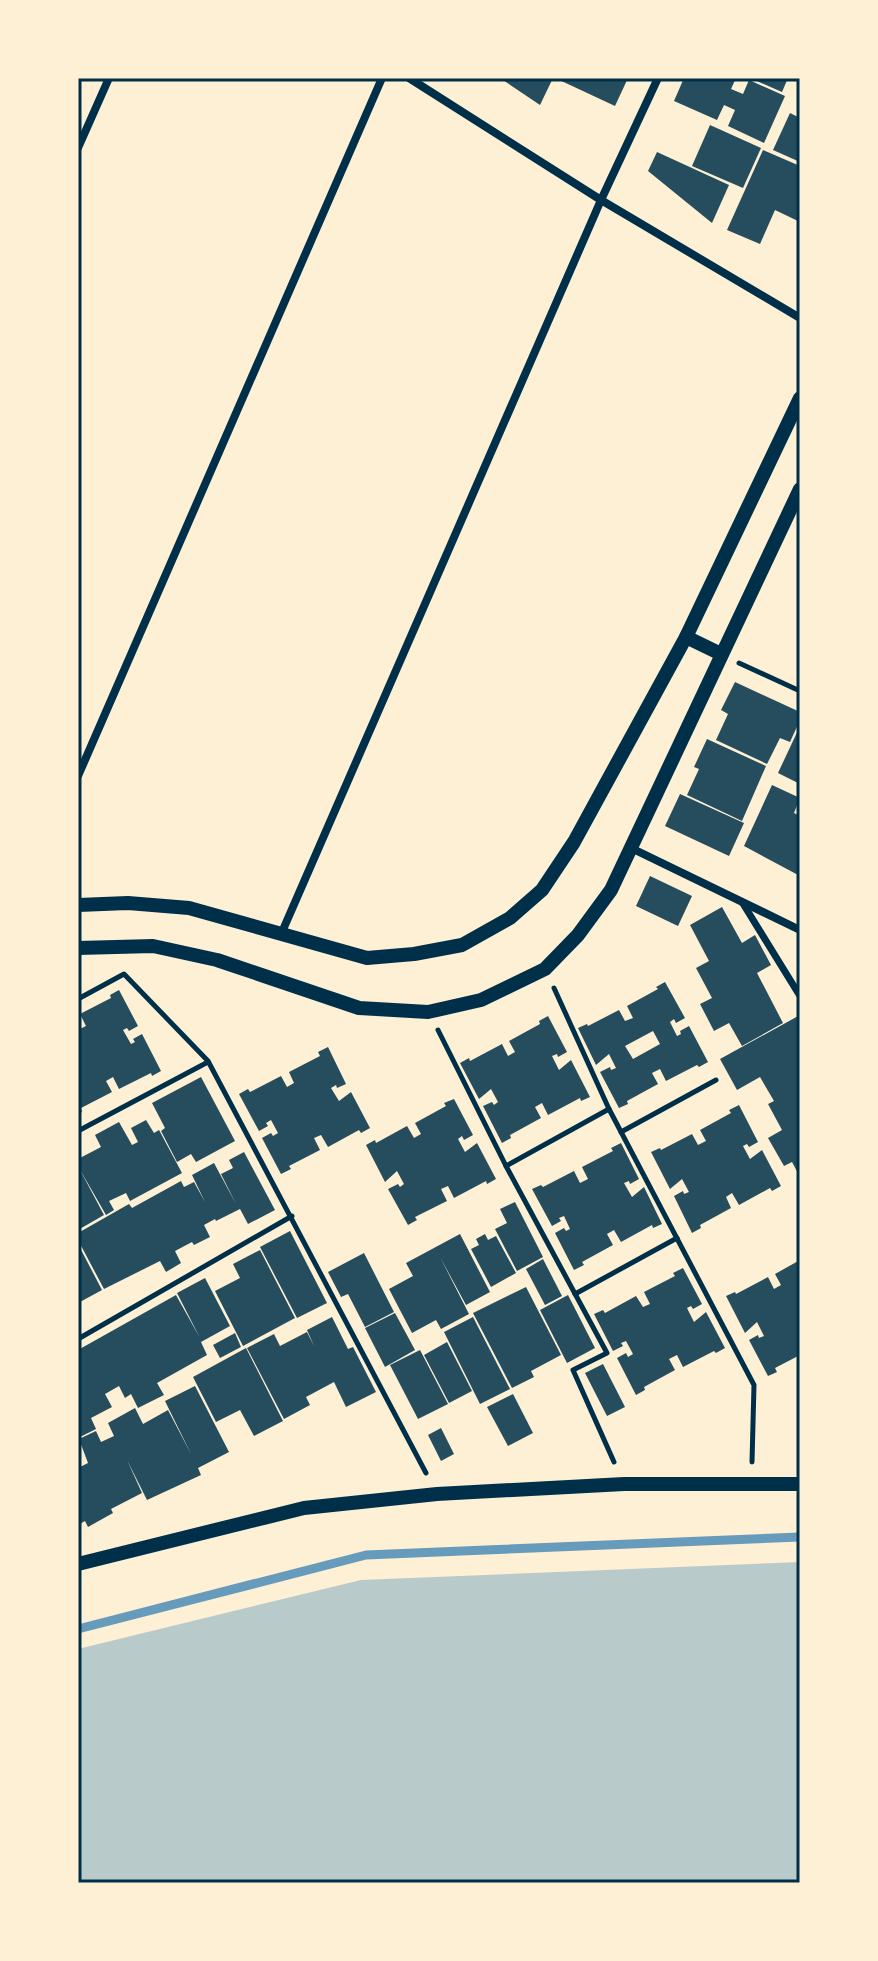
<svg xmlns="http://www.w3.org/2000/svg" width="878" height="1961" font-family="'Open Sans',sans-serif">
	<rect width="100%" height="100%" fill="#fdf0d5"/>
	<path fill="#b9caca" d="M800,1562V1883H78V1649L361,1580Z"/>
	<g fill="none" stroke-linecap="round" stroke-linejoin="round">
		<path stroke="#669bbc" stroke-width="9" d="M78,1629L366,1555L800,1537"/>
	</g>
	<g fill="#264d5e" fill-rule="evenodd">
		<path d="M500,78H553L540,105Z"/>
		<path d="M555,78H628L615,106Z"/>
		<path d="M684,78H736L731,89L743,94L749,80L785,96L764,143L728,126L735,110L724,105L717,120L674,101Z"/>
		<path d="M750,78H788L782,92Z"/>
		<path d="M790,113L800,118V162L773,150Z"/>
		<path d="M710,125L761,148L743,188L692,166Z"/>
		<path d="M763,150L800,166V222L775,210L760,244L727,230Z"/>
		<path d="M657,152L729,185L712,223L648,171Z"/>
		<path d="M735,682L800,712V720L790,742L780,738L767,764L716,740L728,714L721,710Z"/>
		<path d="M800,726V784L778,773Z"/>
		<path d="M707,739L766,766L742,821L687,795L699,769L694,767Z"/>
		<path d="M772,785L800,798L794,813L800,816V876L744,846Z"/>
		<path d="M680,794L744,823L729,856L665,826Z"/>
		<path d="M650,876L692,896L678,926L636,906Z"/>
		<path d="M722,907L742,943L755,935L771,965L757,973L783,1023L742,1046L729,1023L714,1031L700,1004L712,998L696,968L709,961L690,925Z"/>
		<path d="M665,982L685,1018L676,1023L674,1019L670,1022L677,1036L681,1034L680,1031L689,1026L708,1062L699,1067L697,1065L666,1081L660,1069L652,1073L658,1084L627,1101L628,1104L619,1108L600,1072L610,1067L611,1070L616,1068L609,1054L596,1065L578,1028L587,1024L588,1026L619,1010L625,1021L633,1018L627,1006L658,989L656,987ZM653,1031L660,1044L633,1059L625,1046Z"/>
		<path d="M119,990L138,1026L129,1031L127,1028L123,1030L131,1044L135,1042L133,1039L142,1034L161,1071L152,1076L151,1073L119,1089L113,1077L106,1081L112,1092L81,1108L82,1112L78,1114V1030L86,1026L80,1014L111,998L110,995Z"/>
		<path d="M800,1015V1177L792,1162L784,1166L768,1138L782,1130L768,1104L774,1101L760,1077L737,1090L720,1059Z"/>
		<path d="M548,1016L567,1052L558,1057L557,1054L552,1056L559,1070L571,1060L590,1097L581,1101L580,1098L548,1115L542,1103L535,1107L541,1118L510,1135L511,1138L502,1143L483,1106L492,1102L494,1105L498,1102L491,1089L479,1099L460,1063L469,1058L470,1061L502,1044L508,1056L515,1052L509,1041L540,1024L539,1021Z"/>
		<path d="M328,1047L346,1084L337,1088L336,1085L331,1088L339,1101L351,1092L370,1128L361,1133L359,1130L328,1147L321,1135L314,1138L320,1150L289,1166L291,1169L281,1174L262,1138L271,1133L273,1136L278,1133L271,1120L266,1123L268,1126L259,1131L239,1094L248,1089L250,1092L281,1076L287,1087L294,1083L289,1072L320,1056L318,1052Z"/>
		<path d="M201,1077L235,1141L196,1162L191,1154L177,1162L161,1131L165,1128L152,1103Z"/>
		<path d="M454,1099L473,1135L464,1140L462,1136L458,1139L465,1152L477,1143L496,1179L487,1184L486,1181L454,1198L448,1186L441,1189L447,1201L415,1217L417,1220L408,1225L388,1189L398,1184L400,1187L404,1184L397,1171L385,1182L366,1145L375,1140L376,1143L407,1126L414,1138L421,1134L415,1123L446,1106L444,1103Z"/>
		<path d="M739,1105L758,1142L749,1147L747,1144L743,1146L750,1159L762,1150L781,1186L772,1191L770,1188L739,1205L732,1193L726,1197L731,1208L700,1225L701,1228L692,1233L674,1196L683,1191L684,1194L689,1192L682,1179L670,1189L651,1152L660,1148L661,1150L692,1134L698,1145L706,1141L700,1130L731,1113L729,1110Z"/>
		<path d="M146,1120L154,1133L159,1130L182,1173L130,1201L126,1193L109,1201L114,1210L106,1215L79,1168L104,1215L78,1230V1159L101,1147L95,1135L119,1122L132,1145L138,1142L131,1128Z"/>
		<path d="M621,1143L639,1179L630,1184L629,1181L624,1183L632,1197L644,1187L662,1224L653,1228L652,1225L621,1242L614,1230L607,1234L613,1245L582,1262L584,1265L574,1270L555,1233L564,1228L566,1231L570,1229L564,1216L559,1218L561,1221L552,1226L532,1189L541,1185L543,1187L574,1171L580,1183L588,1179L582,1167L613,1151L611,1148Z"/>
		<path d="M244,1152L275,1210L248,1224L240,1209L216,1221L215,1219L204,1225L210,1237L194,1245L192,1242L175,1251L181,1263L166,1272L160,1261L104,1289L78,1240V1233L129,1204L132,1208L181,1181L184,1187L194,1182L205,1202L192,1175L214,1163L236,1204L221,1174L233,1168L229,1160Z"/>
		<path d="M515,1202L543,1257L517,1271L495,1229L507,1223L500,1209Z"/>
		<path d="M290,1231L327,1303L297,1318L260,1247Z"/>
		<path d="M460,1234L490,1292L466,1305L440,1257L469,1314L441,1329L436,1320L412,1333L389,1289L413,1276L406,1263Z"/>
		<path d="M485,1234L488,1240L496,1236L516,1273L491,1287L471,1249L479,1245L476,1239Z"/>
		<path d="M78,1244L102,1290L80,1302L78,1299Z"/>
		<path d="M260,1250L295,1318L243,1346L215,1291L240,1278L233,1264Z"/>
		<path d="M364,1253L394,1312L365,1327L348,1294L341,1297L328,1272Z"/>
		<path d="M543,1259L562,1296L545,1305L526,1269Z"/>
		<path d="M800,1260V1355L775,1368L777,1372L768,1376L749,1340L758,1335L759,1338L764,1336L757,1322L745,1333L726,1296L735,1292L736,1294L768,1277L774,1289L781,1285L775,1274Z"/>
		<path d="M683,1268L702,1304L693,1309L691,1306L687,1308L694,1322L706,1312L725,1348L716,1353L714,1351L683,1367L677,1355L669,1359L675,1370L644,1387L645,1390L636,1395L617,1358L626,1353L628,1357L633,1354L626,1341L621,1343L623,1346L613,1351L594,1314L603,1310L605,1313L636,1296L643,1307L650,1304L644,1292L675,1276L673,1273Z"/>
		<path d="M205,1278L230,1326L201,1342L207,1355L157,1383L164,1395L138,1408L131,1394L125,1398L119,1386L105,1394L112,1407L91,1418L96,1429L78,1438V1350L176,1295L200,1338L177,1293Z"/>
		<path d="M526,1287L561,1355L531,1371L534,1377L512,1388L473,1313Z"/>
		<path d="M568,1295L595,1348L567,1363L540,1310Z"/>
		<path d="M395,1313L415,1350L385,1367L365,1328Z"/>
		<path d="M332,1317L348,1349L353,1347L376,1392L346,1407L334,1382L306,1397L310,1405L284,1419L247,1348L274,1334L280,1346L307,1332L314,1346L307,1330Z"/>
		<path d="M473,1317L510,1389L480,1404L444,1332Z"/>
		<path d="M235,1333L241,1347L220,1358L213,1345Z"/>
		<path d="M447,1342L472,1391L449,1403L424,1355Z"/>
		<path d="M246,1348L283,1421L254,1436L240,1410L216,1422L193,1377Z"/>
		<path d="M420,1350L448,1404L418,1419L390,1365Z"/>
		<path d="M603,1364L625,1407L607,1416L585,1373Z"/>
		<path d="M195,1386L229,1452L198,1468L201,1475L147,1500L127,1460L142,1493L111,1509L113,1513L88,1527L85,1521L78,1525V1468L88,1463L79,1439L96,1431L101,1442L114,1436L108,1423L135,1408L143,1424L168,1410L191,1454L165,1401Z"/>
		<path d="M513,1394L533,1433L508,1446L487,1407Z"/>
		<path d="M441,1428L454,1454L441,1461L428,1435Z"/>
	</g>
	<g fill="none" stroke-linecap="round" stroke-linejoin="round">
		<g stroke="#003049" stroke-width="5">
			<path d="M739,663L800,691"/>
			<path d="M554,988L609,1109L754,1385L752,1462"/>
			<path d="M78,999L124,974L208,1061L426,1473"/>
			<path d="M438,1030L506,1166L607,1353L573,1370L614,1462"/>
			<path d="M78,1131L208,1062"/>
			<path d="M621,1132L716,1080"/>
			<path d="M506,1166L609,1109"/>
			<path d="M575,1294L677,1238"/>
			<path d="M78,1339L292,1216"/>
		</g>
		<path stroke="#003049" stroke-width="7" d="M742,902L800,996"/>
		<g stroke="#003049" stroke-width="8">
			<path d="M409,78L601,200L800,318"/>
			<path d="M78,148L109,78"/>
			<path d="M78,776L382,78"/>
			<path d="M631,848L800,930"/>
			<path d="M282,932L601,200L658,78"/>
		</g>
		<g stroke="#003049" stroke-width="14">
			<path d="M686,637L721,654"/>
			<path d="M78,905L128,903L189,908L367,958L414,954L462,945L510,918L542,890L574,842L686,637L800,398"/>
			<path d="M78,948L153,946L217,960L359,1008L428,1012L481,1000L545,969L578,935L611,890L800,489"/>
			<path d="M78,1564L304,1508L437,1494L624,1484H800"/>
		</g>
	</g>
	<rect width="878" height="1961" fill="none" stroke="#fdf0d5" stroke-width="160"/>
	<rect x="80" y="80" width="718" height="1801" fill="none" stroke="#003049" stroke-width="3"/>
</svg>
